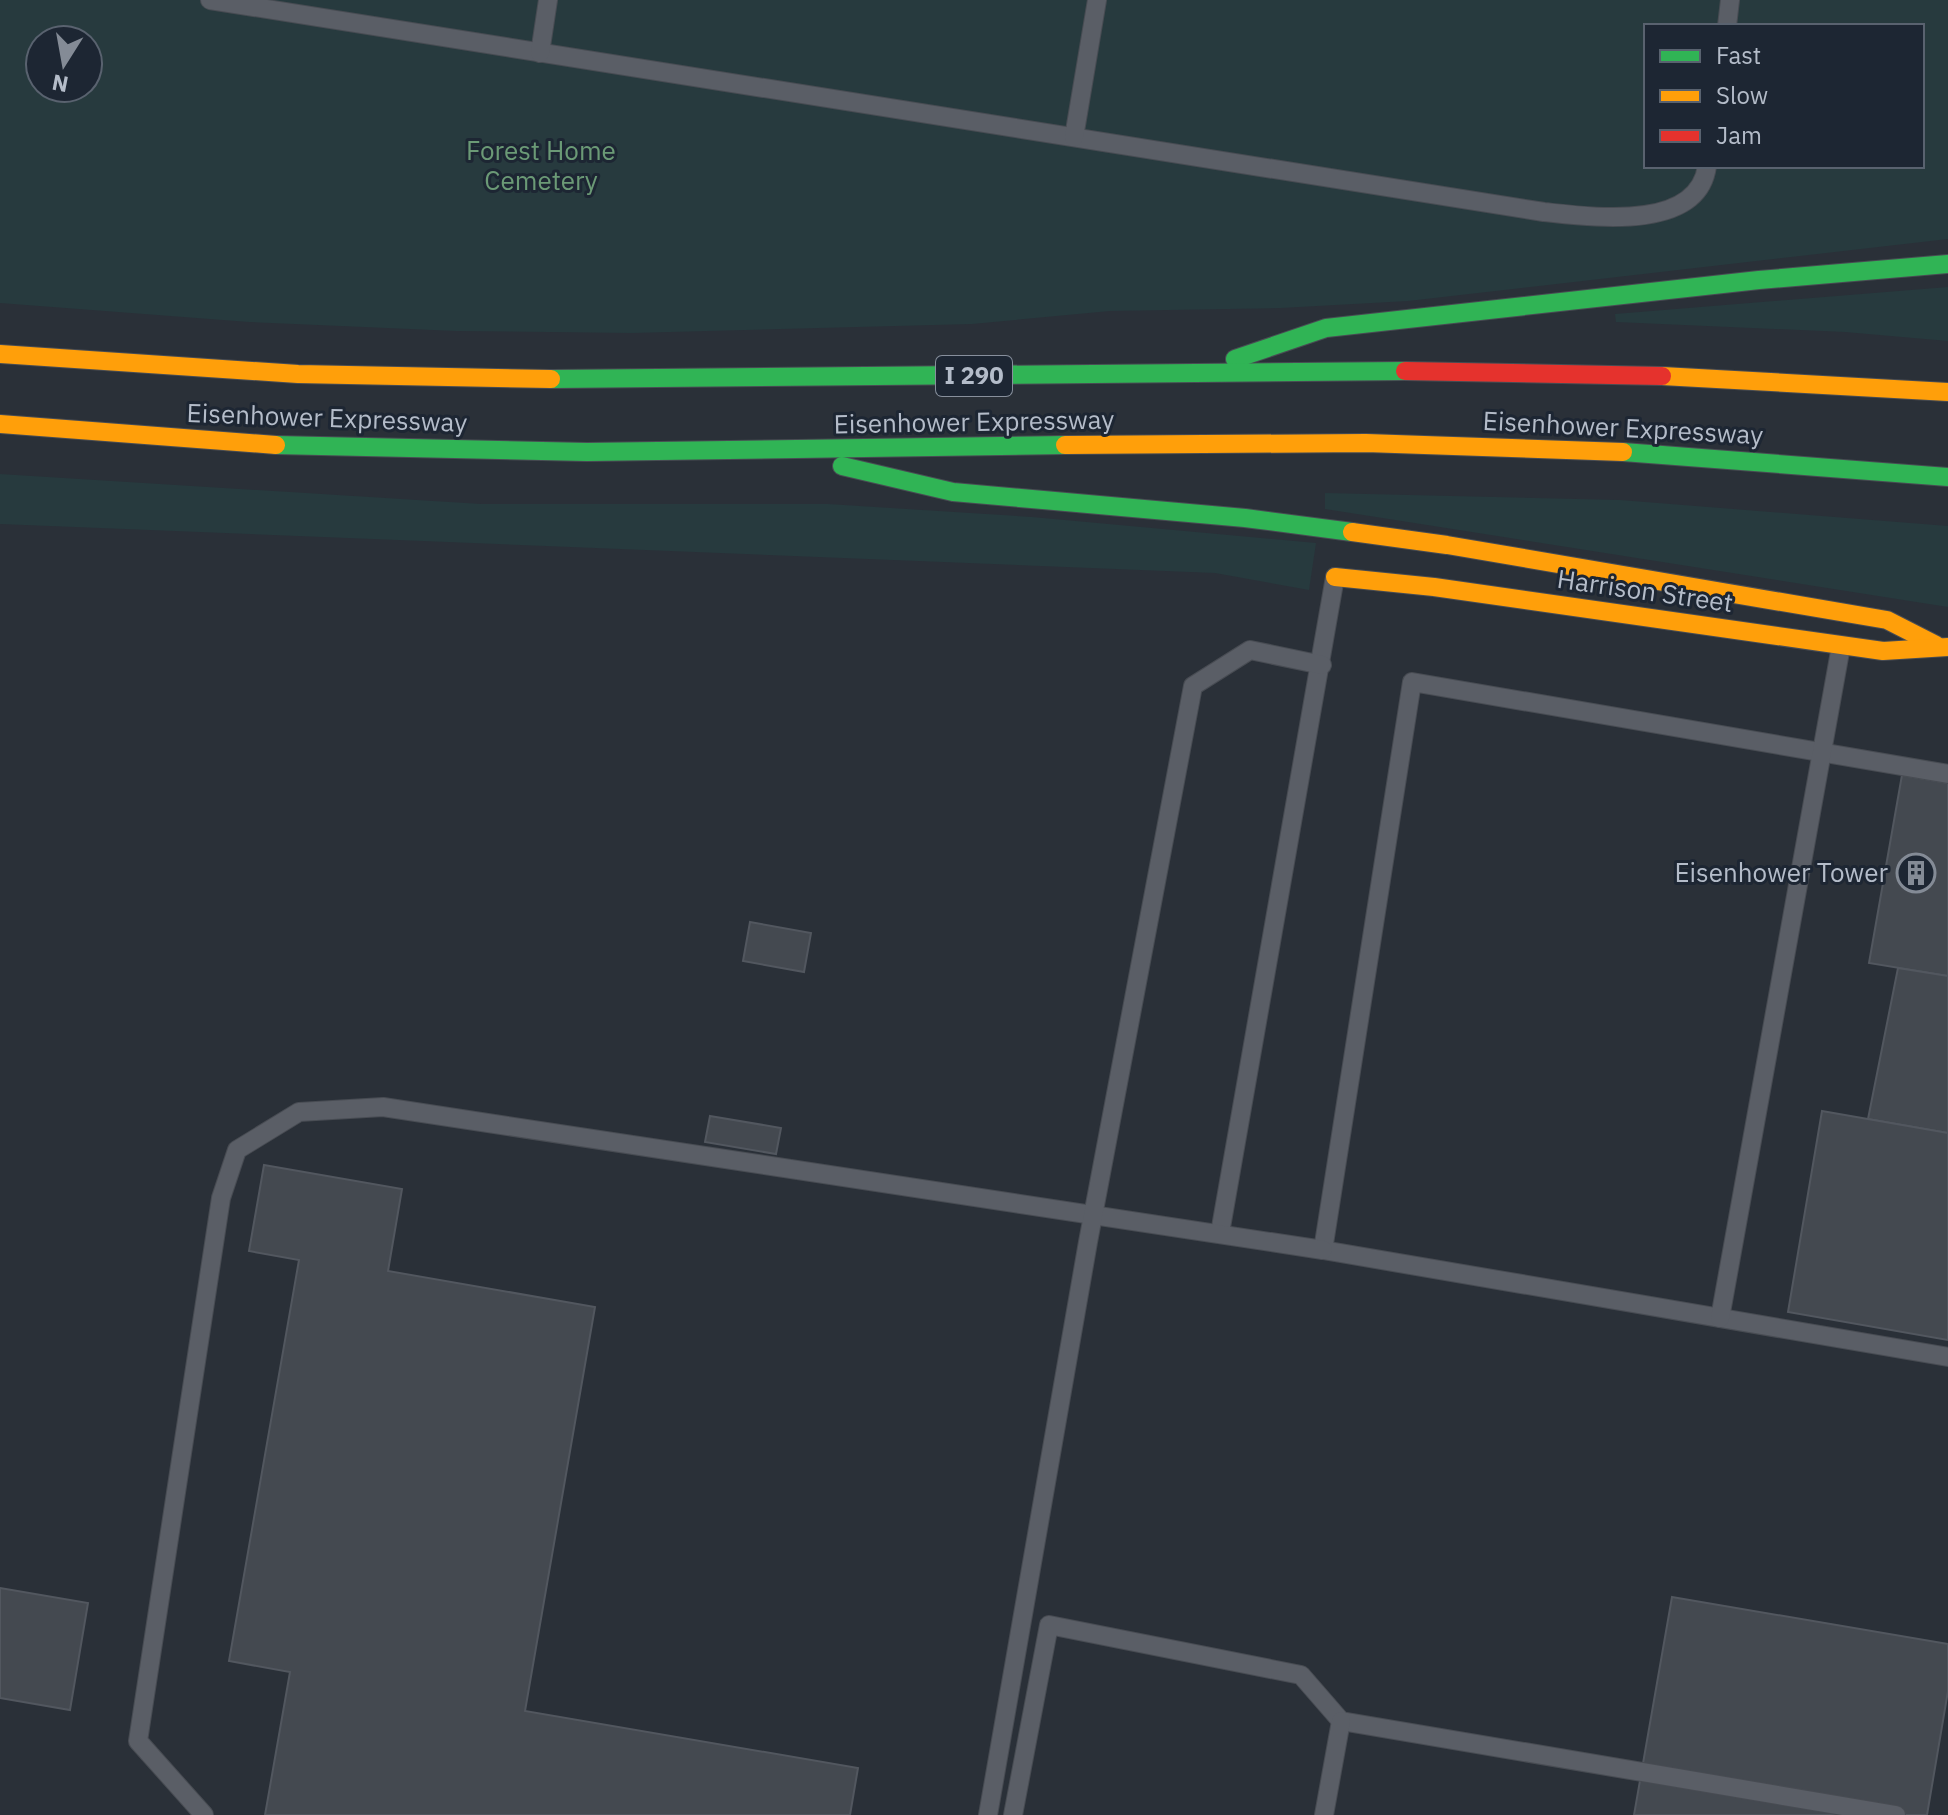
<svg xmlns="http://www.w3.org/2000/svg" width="1948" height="1815" font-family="'IBM Plex Sans',sans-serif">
	<rect width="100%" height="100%" fill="#2a3038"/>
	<g fill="#273a3e" fill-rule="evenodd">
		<path d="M0,0H1948V239L1408,301L1281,308L1110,311L972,324L632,333L456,331L249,322L0,303ZM1646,26H1922V166H1646ZM40,40H88V88H40Z"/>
		<path d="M1948,287V341L1845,332L1616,322L1615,314Z"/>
		<path d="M0,474L481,504H828L1032,517L1316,543L1309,590L1215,573L0,524Z"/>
		<path d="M1325,493L1620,500L1948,526V607L1325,509Z"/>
	</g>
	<g fill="#444950" stroke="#52575f" stroke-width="2">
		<path d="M1902,775L1948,783V976L1869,963Z"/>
		<path d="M750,922L811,933L804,972L743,961Z"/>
		<path d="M1898,968L1948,976V1133L1868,1119Z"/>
		<path d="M1822,1111L1948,1133V1340L1788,1312Z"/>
		<path d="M710,1116L781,1128L776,1154L705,1142Z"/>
		<path d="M264,1165L402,1189L388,1271L595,1307L525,1711L858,1768L850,1815H265L290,1672L229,1661L299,1260L249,1251Z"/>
		<path d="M0,1588L88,1603L70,1710L0,1698Z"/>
		<path d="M1672,1597L1948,1644V1691L1927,1815H1634Z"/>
	</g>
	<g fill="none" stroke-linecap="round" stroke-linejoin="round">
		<defs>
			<g id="lane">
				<path d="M210,0L1544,212C1592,217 1698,232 1707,166"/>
				<path d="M1727,26L1730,0"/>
				<path d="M540,53L548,0"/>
				<path d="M1074,137L1097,0"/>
				<path d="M1948,774L1412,682L1323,1250L1948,1357"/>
				<path d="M1220,1233L1335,577"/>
				<path d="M1720,1318L1841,646"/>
				<path d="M204,1815L138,1741L221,1198L237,1150L299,1112L383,1107L1323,1250"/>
				<path d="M988,1815L1088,1242L1193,686L1250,650L1322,665"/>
				<path d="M1013,1815L1049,1625L1301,1675L1341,1721L1896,1815"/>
				<path d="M1324,1815L1341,1721"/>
			</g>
			<g id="fast">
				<path d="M1235,359L1326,328L1759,280L1948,264"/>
				<path d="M551,379L1405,371"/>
				<path d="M276,445L587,452L1065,445"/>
				<path d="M1623,452L1948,477"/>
				<path d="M842,466L953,492L1245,518L1352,532"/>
			</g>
			<g id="slow">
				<path d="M0,354L298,374L551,379"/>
				<path d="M1662,376L1948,392"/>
				<path d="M0,424L276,445"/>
				<path d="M1065,445L1366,443L1623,452"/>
				<path d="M1352,532L1447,545L1887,620L1936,645"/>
				<path d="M1335,577L1434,587L1883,651L1948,647"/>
			</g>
			<path id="jam" d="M1405,371L1662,376"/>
		</defs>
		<use href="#lane" stroke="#484c53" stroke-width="20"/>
		<use href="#fast" stroke="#484c53" stroke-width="20"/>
		<use href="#slow" stroke="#484c53" stroke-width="20"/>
		<use href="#jam" stroke="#484c53" stroke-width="20"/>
		<use href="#lane" stroke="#5a5e66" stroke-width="18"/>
		<use href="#fast" stroke="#30b455" stroke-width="18"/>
		<use href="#slow" stroke="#ff9f0a" stroke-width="18"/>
		<use href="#jam" stroke="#e5322d" stroke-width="18"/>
	</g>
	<defs>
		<symbol id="building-ring" viewBox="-11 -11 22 22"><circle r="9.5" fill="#1d2633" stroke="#848b96" stroke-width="1.5"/><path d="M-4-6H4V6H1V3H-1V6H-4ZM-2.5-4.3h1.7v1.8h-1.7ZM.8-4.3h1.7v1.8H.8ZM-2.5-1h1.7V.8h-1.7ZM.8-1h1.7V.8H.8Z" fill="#848b96"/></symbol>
	</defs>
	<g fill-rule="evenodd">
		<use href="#building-ring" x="1894" y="851" width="44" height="44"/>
	</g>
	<g text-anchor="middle" stroke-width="6" stroke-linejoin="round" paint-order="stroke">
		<rect fill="#1d2633" stroke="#878f9c" stroke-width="2" x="936" y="356" width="76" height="40" rx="6"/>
		<g font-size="24" font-weight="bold" fill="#b4bcc9">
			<text x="974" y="384">I 290</text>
		</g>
		<g font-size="26" fill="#6b9a76" stroke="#1d2633">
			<text x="541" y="160">Forest Home<tspan x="541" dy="30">Cemetery</tspan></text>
		</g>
		<g font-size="26" fill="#b4bcc9" stroke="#1d2633">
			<text transform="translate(327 418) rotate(2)" y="9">Eisenhower Expressway</text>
			<text transform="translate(974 422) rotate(-1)" y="9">Eisenhower Expressway</text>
			<text transform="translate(1623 428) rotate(3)" y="9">Eisenhower Expressway</text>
			<text transform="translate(1645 591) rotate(8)" y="9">Harrison Street</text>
		</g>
		<g font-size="26" fill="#b4bcc9" stroke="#1d2633" text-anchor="end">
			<text x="1888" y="882">Eisenhower Tower</text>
		</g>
	</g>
	<rect x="1644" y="24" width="280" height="144" fill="#1d2633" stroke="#59626f" stroke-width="2"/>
	<rect x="1660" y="50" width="40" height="12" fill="#30b455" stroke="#59626f" stroke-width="2"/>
	<text x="1716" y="64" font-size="24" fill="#b4bcc9">Fast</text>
	<rect x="1660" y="90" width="40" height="12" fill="#ff9f0a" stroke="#59626f" stroke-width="2"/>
	<text x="1716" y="104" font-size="24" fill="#b4bcc9">Slow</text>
	<rect x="1660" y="130" width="40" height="12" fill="#e5322d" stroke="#59626f" stroke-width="2"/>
	<text x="1716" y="144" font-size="24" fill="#b4bcc9">Jam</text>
	<g transform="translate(64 64) rotate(191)"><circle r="38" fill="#1d2633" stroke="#59626f" stroke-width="2"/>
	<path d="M0-6L14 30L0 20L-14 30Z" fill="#848b96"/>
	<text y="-12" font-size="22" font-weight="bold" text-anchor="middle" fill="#b4bcc9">N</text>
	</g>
</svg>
